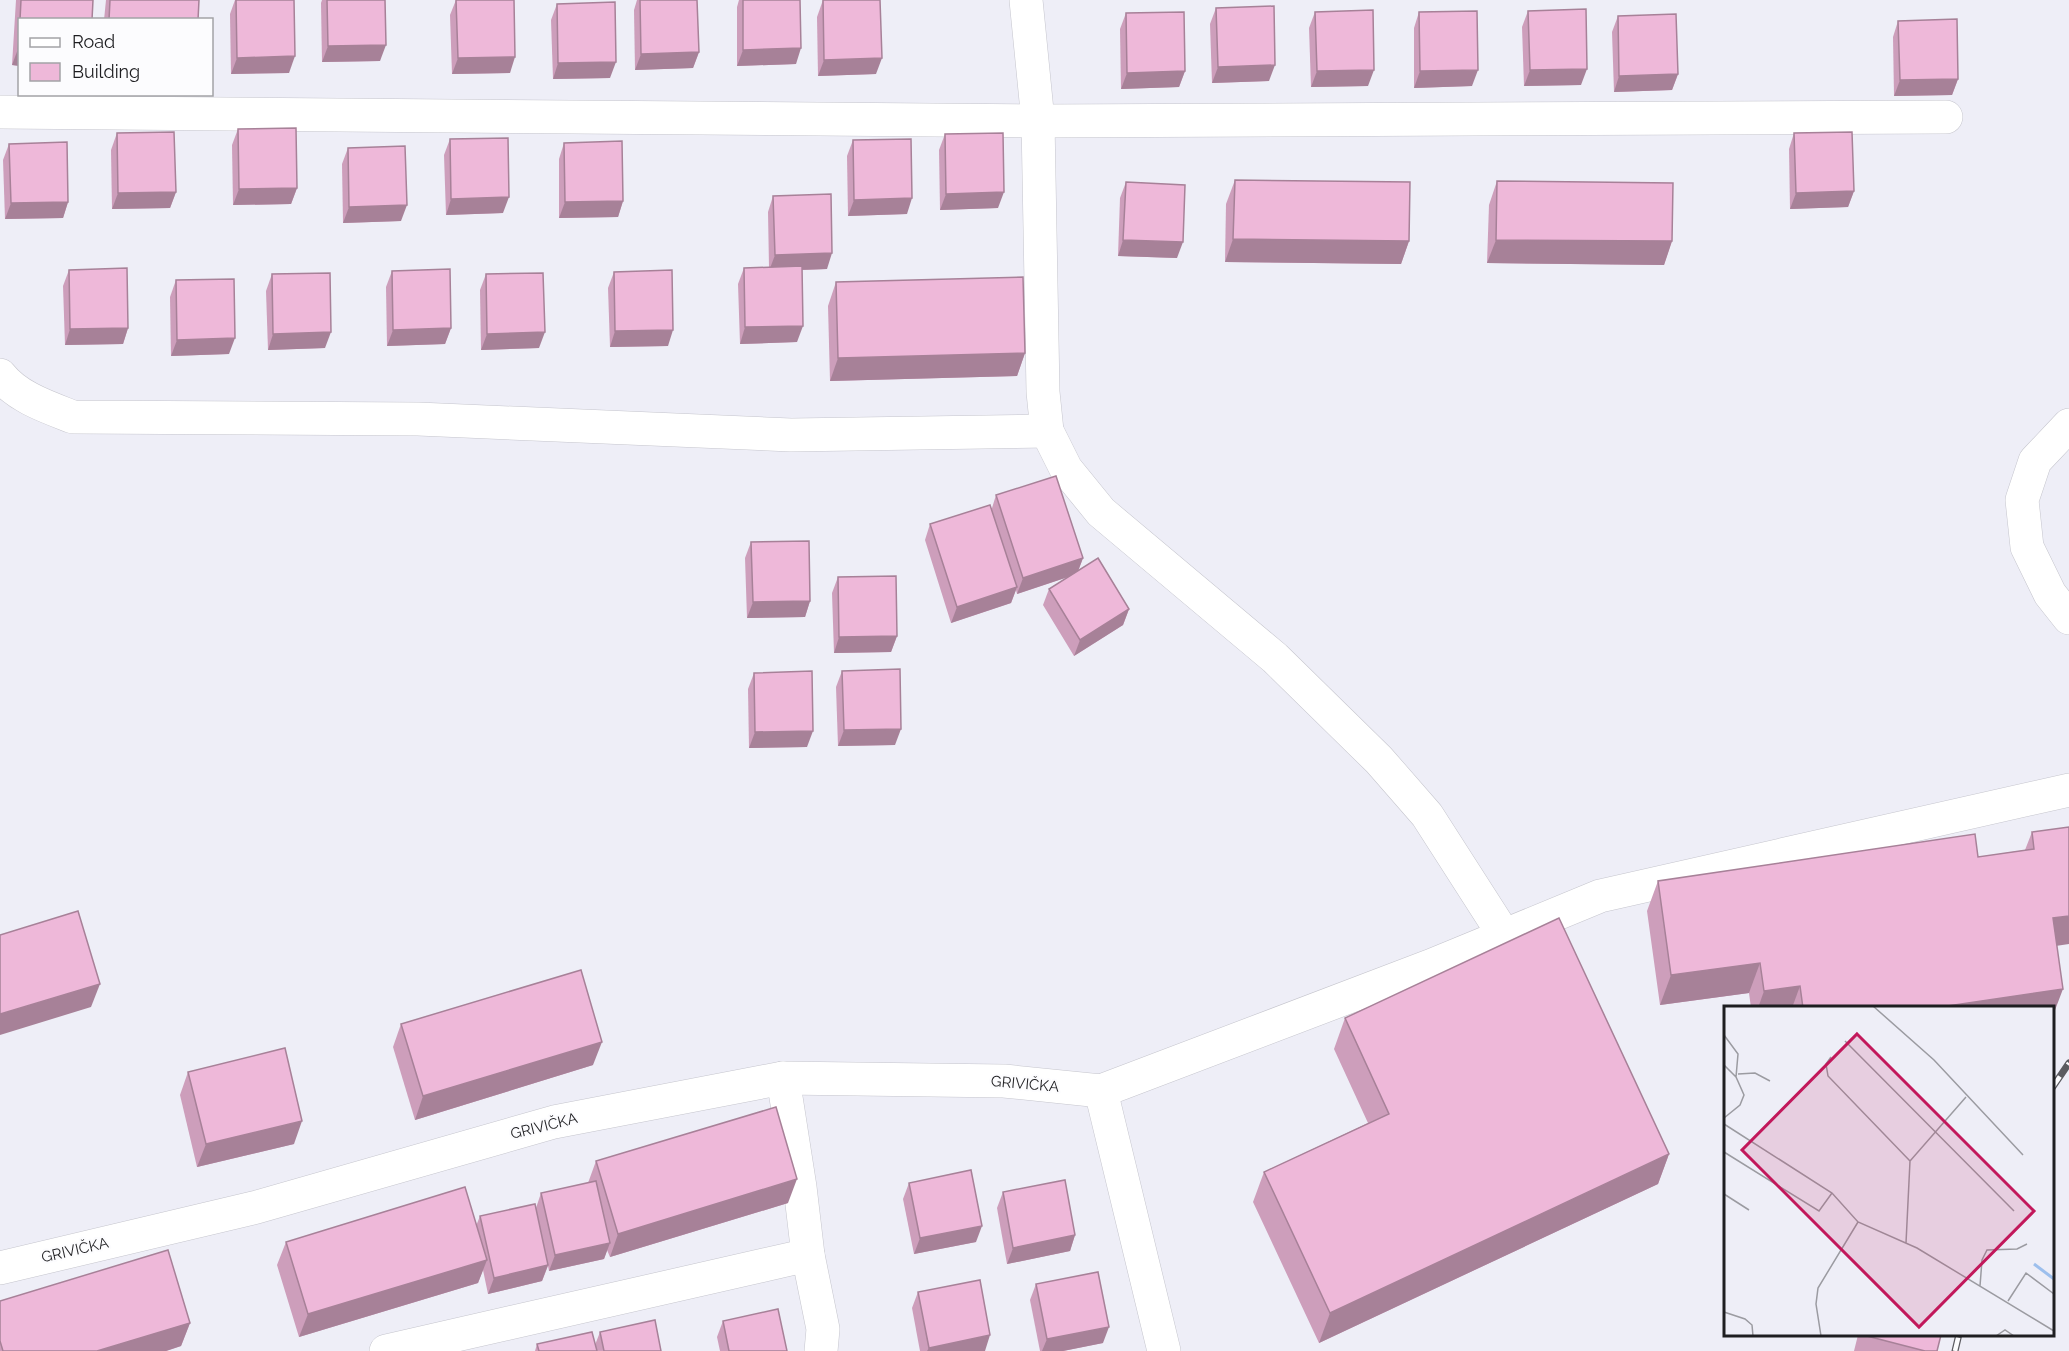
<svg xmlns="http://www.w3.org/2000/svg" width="2069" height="1351" font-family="Raleway,sans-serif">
	<rect width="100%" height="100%" fill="#eeeef7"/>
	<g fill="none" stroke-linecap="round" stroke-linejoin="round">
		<defs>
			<g id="minor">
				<path d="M1026,0L1038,121L1043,392L1047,431L1066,469L1101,512L1275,658L1379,760L1427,815L1504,935"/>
				<path d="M0,112L1038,121L1946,117"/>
				<path d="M0,375C17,397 47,407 73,417L418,419L791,435L1047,431"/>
				<path d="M2069,425L2035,461L2022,500L2027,547L2050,594L2069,618"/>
				<path d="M1101,1091L1164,1351"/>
				<path d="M808,1255L823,1329L821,1351"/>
				<path d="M0,1268L257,1207L554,1122L783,1078L1004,1081L1101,1091L1430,966L1600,896L2069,790"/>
				<path d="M386,1351L808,1255L800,1187L783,1078"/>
			</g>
		</defs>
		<use href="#minor" stroke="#c5c5cd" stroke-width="34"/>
		<use href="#minor" stroke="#fff" stroke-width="33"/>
		<defs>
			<g id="rail">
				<path d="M2052,1088L2069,1063"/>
				<path d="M1955,1351L1959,1334"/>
			</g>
		</defs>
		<use href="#rail" stroke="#5b5b60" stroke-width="7"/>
		<use href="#rail" stroke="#fcfcfe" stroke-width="4.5" stroke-dasharray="14" stroke-linecap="butt"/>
	</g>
	<g fill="#cd9ebb">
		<path d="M16,0H93L92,20H20V66L12,65Z"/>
		<path d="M106,0H199L198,20H104Z"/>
		<path d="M235,0H294L289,73L231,74L230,14Z"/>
		<path d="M322,0H385L380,61L322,62L321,3Z"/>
		<path d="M456,0H514L510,73L452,74L450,15Z"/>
		<path d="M637,0H697L699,52L693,68L635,70L634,10Z"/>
		<path d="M739,0H800L796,64L737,66V7Z"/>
		<path d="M823,0L876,74L818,76L817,17Z"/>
		<path d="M557,4L610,78L553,79L551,20Z"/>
		<path d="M1216,8L1269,81L1212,83L1210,24Z"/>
		<path d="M1528,11L1581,85L1524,86L1522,27Z"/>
		<path d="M1315,12L1368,86L1311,87L1309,28Z"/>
		<path d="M1419,12L1472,86L1414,88V28Z"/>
		<path d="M1126,13L1185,71L1179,87L1121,89L1120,29Z"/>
		<path d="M1618,16L1678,74L1672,90L1614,92L1612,32Z"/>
		<path d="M1898,21L1958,79L1952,95L1894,96L1893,37Z"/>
		<path d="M238,129L297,188L291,204L233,205L232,145Z"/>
		<path d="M117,133L176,192L170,208L112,209L111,150Z"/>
		<path d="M1794,133L1854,191L1848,207L1790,209L1789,149Z"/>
		<path d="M945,134L998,208L940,210L939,150Z"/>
		<path d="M450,139L503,213L446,215L444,155Z"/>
		<path d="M853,140L907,214L848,216L847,156Z"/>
		<path d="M564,143L623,201L618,217L559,218V159Z"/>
		<path d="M9,144L68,202L63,218L5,219L3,160Z"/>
		<path d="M348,148L401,221L343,223L342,164Z"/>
		<path d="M1235,180L1409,241L1401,264L1225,262L1226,204Z"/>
		<path d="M1497,181L1672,241L1664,265L1487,263L1489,205Z"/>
		<path d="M1126,182L1177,258L1118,256L1120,198Z"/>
		<path d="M773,196L827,269L802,270L797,342L740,344L738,284L744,268L769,267L768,212Z"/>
		<path d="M69,270L128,328L123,344L65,345L63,286Z"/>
		<path d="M392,271L451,328L445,344L387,346L386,287Z"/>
		<path d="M614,272L668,346L610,347L608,288Z"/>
		<path d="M272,274L325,348L268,350L266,291Z"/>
		<path d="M486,274L539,348L481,350L480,290Z"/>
		<path d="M176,280L229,354L171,356L170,297Z"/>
		<path d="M836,282L1025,353L1017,376L830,381L828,306Z"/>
		<path d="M996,495L1083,558L1078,571L1129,609L1123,625L1074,656L1043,605L1049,589L1068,577L1017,594L1016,590L1011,603L951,623L925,540L930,524L992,508Z"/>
		<path d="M751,542L810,601L805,617L747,618L745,558Z"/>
		<path d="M838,577L897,636L891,652L834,653L832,593Z"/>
		<path d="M842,671L895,745L838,746L836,687Z"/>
		<path d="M754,673L807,747L749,748L748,689Z"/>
		<path d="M2032,832L2057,946L2052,1008H1751L1749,993L1660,1005L1647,911L1658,881L1978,857L2025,850Z"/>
		<path d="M1345,1018L1669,1154L1658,1184L1319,1343L1253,1202L1264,1172L1368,1123L1334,1049Z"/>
		<path d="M401,1024L593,1065L415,1120L393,1047Z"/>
		<path d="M188,1072L294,1144L197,1167L180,1095Z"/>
		<path d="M596,1161L788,1203L610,1257L607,1250L604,1259L549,1271L548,1266L542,1281L488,1294L483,1270L478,1283L299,1337L277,1265L286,1242L476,1226L480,1216L536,1208L541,1193L588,1183Z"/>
		<path d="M909,1183L976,1242L914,1254L903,1199Z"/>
		<path d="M1003,1192L1075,1235L1070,1251L1007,1264L997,1208Z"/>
		<path d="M1036,1284L1103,1343L1063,1351H1040L1030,1300Z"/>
		<path d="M918,1292L985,1351H920L912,1308Z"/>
		<path d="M0,1301L190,1323L181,1346L166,1351H0Z"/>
		<path d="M723,1321L787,1351H720L717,1337Z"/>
		<path d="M600,1332L661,1351H535L537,1344L595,1345Z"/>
		<path d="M1858,1335H1941L1937,1351H1854Z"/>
	</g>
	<g fill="#a78198">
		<path d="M386,45L380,61L322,62L328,46Z"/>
		<path d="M801,48L796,64L737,66L743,50Z"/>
		<path d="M18,49L20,50V66L12,65Z"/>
		<path d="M699,52L693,68L635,70L641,54Z"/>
		<path d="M295,56L289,73L231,74L237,58Z"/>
		<path d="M515,57L510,73L452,74L458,58Z"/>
		<path d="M882,58L876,74L818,76L824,60Z"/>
		<path d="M616,62L610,78L553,79L558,63Z"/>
		<path d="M1275,65L1269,81L1212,83L1218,67Z"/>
		<path d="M1587,69L1581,85L1524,86L1530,70Z"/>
		<path d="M1374,70L1368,86L1311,87L1317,71Z"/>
		<path d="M1478,70L1472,86L1414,88L1420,71Z"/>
		<path d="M1185,71L1179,87L1121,89L1127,73Z"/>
		<path d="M1678,74L1672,90L1614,92L1619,76Z"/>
		<path d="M1958,79L1952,95L1894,96L1900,80Z"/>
		<path d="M297,188L291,204L233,205L239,189Z"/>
		<path d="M1854,191L1848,207L1790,209L1796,193Z"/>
		<path d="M176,192L170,208L112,209L118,193Z"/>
		<path d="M1004,192L998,208L940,210L946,194Z"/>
		<path d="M509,197L503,213L446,215L451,199Z"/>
		<path d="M912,198L907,214L848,216L854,200Z"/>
		<path d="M623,201L618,217L559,218L565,202Z"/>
		<path d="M68,202L63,218L5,219L11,203Z"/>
		<path d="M407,205L401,221L343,223L349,207Z"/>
		<path d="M1233,239L1409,241L1401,264L1225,262Z"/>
		<path d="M1123,240L1183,242L1177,258L1118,256Z"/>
		<path d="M1496,240L1672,241L1664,265L1487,263Z"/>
		<path d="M832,253L827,269L769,271L775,255Z"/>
		<path d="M803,326L797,342L740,344L745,327Z"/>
		<path d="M128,328L123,344L65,345L70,329Z"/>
		<path d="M451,328L445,344L387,346L393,330Z"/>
		<path d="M673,330L668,346L610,347L615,331Z"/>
		<path d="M331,332L325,348L268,350L273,334Z"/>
		<path d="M545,332L539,348L481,350L487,334Z"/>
		<path d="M235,338L229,354L171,356L177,340Z"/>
		<path d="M1025,353L1017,376L830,381L838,358Z"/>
		<path d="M1083,558L1077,574L1017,594L1023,578Z"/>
		<path d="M1017,587L1011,603L951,623L957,607Z"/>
		<path d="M810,601L805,617L747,618L753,602Z"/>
		<path d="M1129,609L1123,625L1074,656L1080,640Z"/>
		<path d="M897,636L891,652L834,653L839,637Z"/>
		<path d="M901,729L895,745L838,746L844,730Z"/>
		<path d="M813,731L807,747L749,748L755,732Z"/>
		<path d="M2069,916V944L2042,948L2053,918Z"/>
		<path d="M1760,963L1749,993L1660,1005L1671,975Z"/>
		<path d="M100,984L91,1007L0,1035V1014Z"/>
		<path d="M1800,986L1792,1008H1758L1764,991Z"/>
		<path d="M2063,989L2052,1018V1008H1934Z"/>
		<path d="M602,1042L593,1065L415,1120L423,1096Z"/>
		<path d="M302,1121L294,1144L197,1167L206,1144Z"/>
		<path d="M1669,1154L1658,1184L1319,1343L1330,1313Z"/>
		<path d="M797,1179L788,1203L610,1257L618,1234Z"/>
		<path d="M982,1226L976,1242L914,1254L920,1238Z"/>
		<path d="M1075,1235L1070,1251L1007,1264L1013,1248Z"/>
		<path d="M610,1243L604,1259L549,1271L555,1255Z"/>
		<path d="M487,1260L478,1283L299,1337L308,1314Z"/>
		<path d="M548,1265L542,1281L488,1294L494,1278Z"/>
		<path d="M190,1323L181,1346L166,1351H97Z"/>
		<path d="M1109,1327L1103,1343L1063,1351H1042L1047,1339Z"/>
		<path d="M990,1335L985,1351H927L929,1348Z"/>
	</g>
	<g fill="#eeb8d9" stroke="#a78198" stroke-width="1.5">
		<path d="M21,0H93L92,20H20Z"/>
		<path d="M110,0H199L198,20H109Z"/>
		<path d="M236,0H294L295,56L237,58Z"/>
		<path d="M327,0H385L386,45L328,46Z"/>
		<path d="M456,0H514L515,57L458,58Z"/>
		<path d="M640,0H697L699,52L641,54Z"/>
		<path d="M743,0H800L801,48L743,50Z"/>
		<path d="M823,0H880L882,58L824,60Z"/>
		<path d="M615,2L616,62L558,63L557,4Z"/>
		<path d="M1274,6L1275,65L1218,67L1216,8Z"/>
		<path d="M1586,9L1587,69L1530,70L1528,11Z"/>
		<path d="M1373,10L1374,70L1317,71L1315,12Z"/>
		<path d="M1477,11L1478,70L1420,71L1419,12Z"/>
		<path d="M1184,12L1185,71L1127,73L1126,13Z"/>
		<path d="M1676,14L1678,74L1619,76L1618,16Z"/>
		<path d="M1957,19L1958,79L1900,80L1898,21Z"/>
		<path d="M20,28V50L18,49Z"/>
		<path d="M296,128L297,188L239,189L238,129Z"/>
		<path d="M174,132L176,192L118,193L117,133Z"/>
		<path d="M1852,132L1854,191L1796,193L1794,133Z"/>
		<path d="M1003,133L1004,192L946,194L945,134Z"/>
		<path d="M508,138L509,197L451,199L450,139Z"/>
		<path d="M911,139L912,198L854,200L853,140Z"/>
		<path d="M622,141L623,201L565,202L564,143Z"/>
		<path d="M67,142L68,202L11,203L9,144Z"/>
		<path d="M405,146L407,205L349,207L348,148Z"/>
		<path d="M1235,180L1410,182L1409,241L1233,239Z"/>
		<path d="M1497,181L1673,183L1672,241L1496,240Z"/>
		<path d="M1126,182L1185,185L1183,242L1123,240Z"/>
		<path d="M831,194L832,253L775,255L773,196Z"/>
		<path d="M802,266L803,326L745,327L744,268Z"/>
		<path d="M127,268L128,328L70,329L69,270Z"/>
		<path d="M450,269L451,328L393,330L392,271Z"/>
		<path d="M672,270L673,330L615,331L614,272Z"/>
		<path d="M330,273L331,332L273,334L272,274Z"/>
		<path d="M543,273L545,332L487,334L486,274Z"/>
		<path d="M1023,277L1025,353L838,358L836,282Z"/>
		<path d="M234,279L235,338L177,340L176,280Z"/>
		<path d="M1056,476L1083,558L1023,578L996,495Z"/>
		<path d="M990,505L1017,587L957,607L930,524Z"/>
		<path d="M809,541L810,601L753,602L751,542Z"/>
		<path d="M1098,558L1129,609L1080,640L1049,589Z"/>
		<path d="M896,576L897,636L839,637L838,577Z"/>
		<path d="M900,669L901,729L844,730L842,671Z"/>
		<path d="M812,671L813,731L755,732L754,673Z"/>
		<path d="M2069,827V916L2053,918L2063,989L1934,1008H1803L1800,986L1764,991L1760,963L1671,975L1658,881L1975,834L1978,857L2034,849L2032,832Z"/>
		<path d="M78,911L100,984L0,1014V935Z"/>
		<path d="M1559,918L1669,1154L1330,1313L1264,1172L1389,1114L1345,1018Z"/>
		<path d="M581,970L602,1042L423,1096L401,1024Z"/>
		<path d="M285,1048L302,1121L206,1144L188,1072Z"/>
		<path d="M776,1107L797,1179L618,1234L596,1161Z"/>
		<path d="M971,1170L982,1226L920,1238L909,1183Z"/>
		<path d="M1065,1180L1075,1235L1013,1248L1003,1192Z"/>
		<path d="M596,1181L610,1243L555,1255L541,1193Z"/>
		<path d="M465,1187L487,1260L308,1314L286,1242Z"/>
		<path d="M535,1204L548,1265L494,1278L480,1216Z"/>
		<path d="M168,1250L190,1323L97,1351H3L0,1341V1301Z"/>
		<path d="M1098,1272L1109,1327L1047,1339L1036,1284Z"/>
		<path d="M980,1280L990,1335L929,1348L918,1292Z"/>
		<path d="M778,1309L787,1351H729L723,1321Z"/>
		<path d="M655,1320L661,1351H604L600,1332Z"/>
		<path d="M592,1332L597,1351H539L537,1344Z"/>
		<path d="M1863,1335H1941L1937,1351H1925Z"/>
	</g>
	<g text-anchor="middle" stroke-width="4.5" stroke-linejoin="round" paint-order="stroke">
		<g font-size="15" fill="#1e1e21" stroke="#fcfcfe">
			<text transform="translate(1025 1084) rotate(5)" y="5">GRIVIČKA</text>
			<text transform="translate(544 1126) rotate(-14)" y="5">GRIVIČKA</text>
			<text transform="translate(75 1250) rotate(-13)" y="5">GRIVIČKA</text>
		</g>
	</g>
	<g transform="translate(1724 1006)">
		<rect width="330" height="330" fill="#eeeef7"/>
		<path fill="none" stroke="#9dbfed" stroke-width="3" d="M310,258L330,273"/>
		<path fill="none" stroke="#9b9ba1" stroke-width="1.5" d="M149,0L210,54L299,149M0,29L14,48L12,71M121,35L290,205M107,51L102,58L104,70L186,155M0,59L12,71L20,89L16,99L0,112M14,68L31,67L46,75M0,118L108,187L134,216L193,242L330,325M0,146L95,205L108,187M0,188L25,204M182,237L186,155L242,91M256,280L258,254L263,244L293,243L303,238M284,295L302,267L330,288M0,306L21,313L28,319L29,330M97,330L92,298L94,282L134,216M272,330L281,324L290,330"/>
		<path fill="#c2185b" fill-opacity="0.15" stroke="#c2185b" stroke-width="3" d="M133,28L310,205L195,321L18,144Z"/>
		<rect width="330" height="330" fill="none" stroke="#1e1e21" stroke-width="3"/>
	</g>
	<rect x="18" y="18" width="195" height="78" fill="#fcfcfe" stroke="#a3a3a6" stroke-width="1.5"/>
	<rect x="30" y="38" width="30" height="9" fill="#ffffff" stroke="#a3a3a6" stroke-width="1.5"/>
	<text x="72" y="48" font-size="18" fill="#1e1e21">Road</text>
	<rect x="30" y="63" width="30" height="18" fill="#eeb8d9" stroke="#a3a3a6" stroke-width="1.5"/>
	<text x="72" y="78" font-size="18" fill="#1e1e21">Building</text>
</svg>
